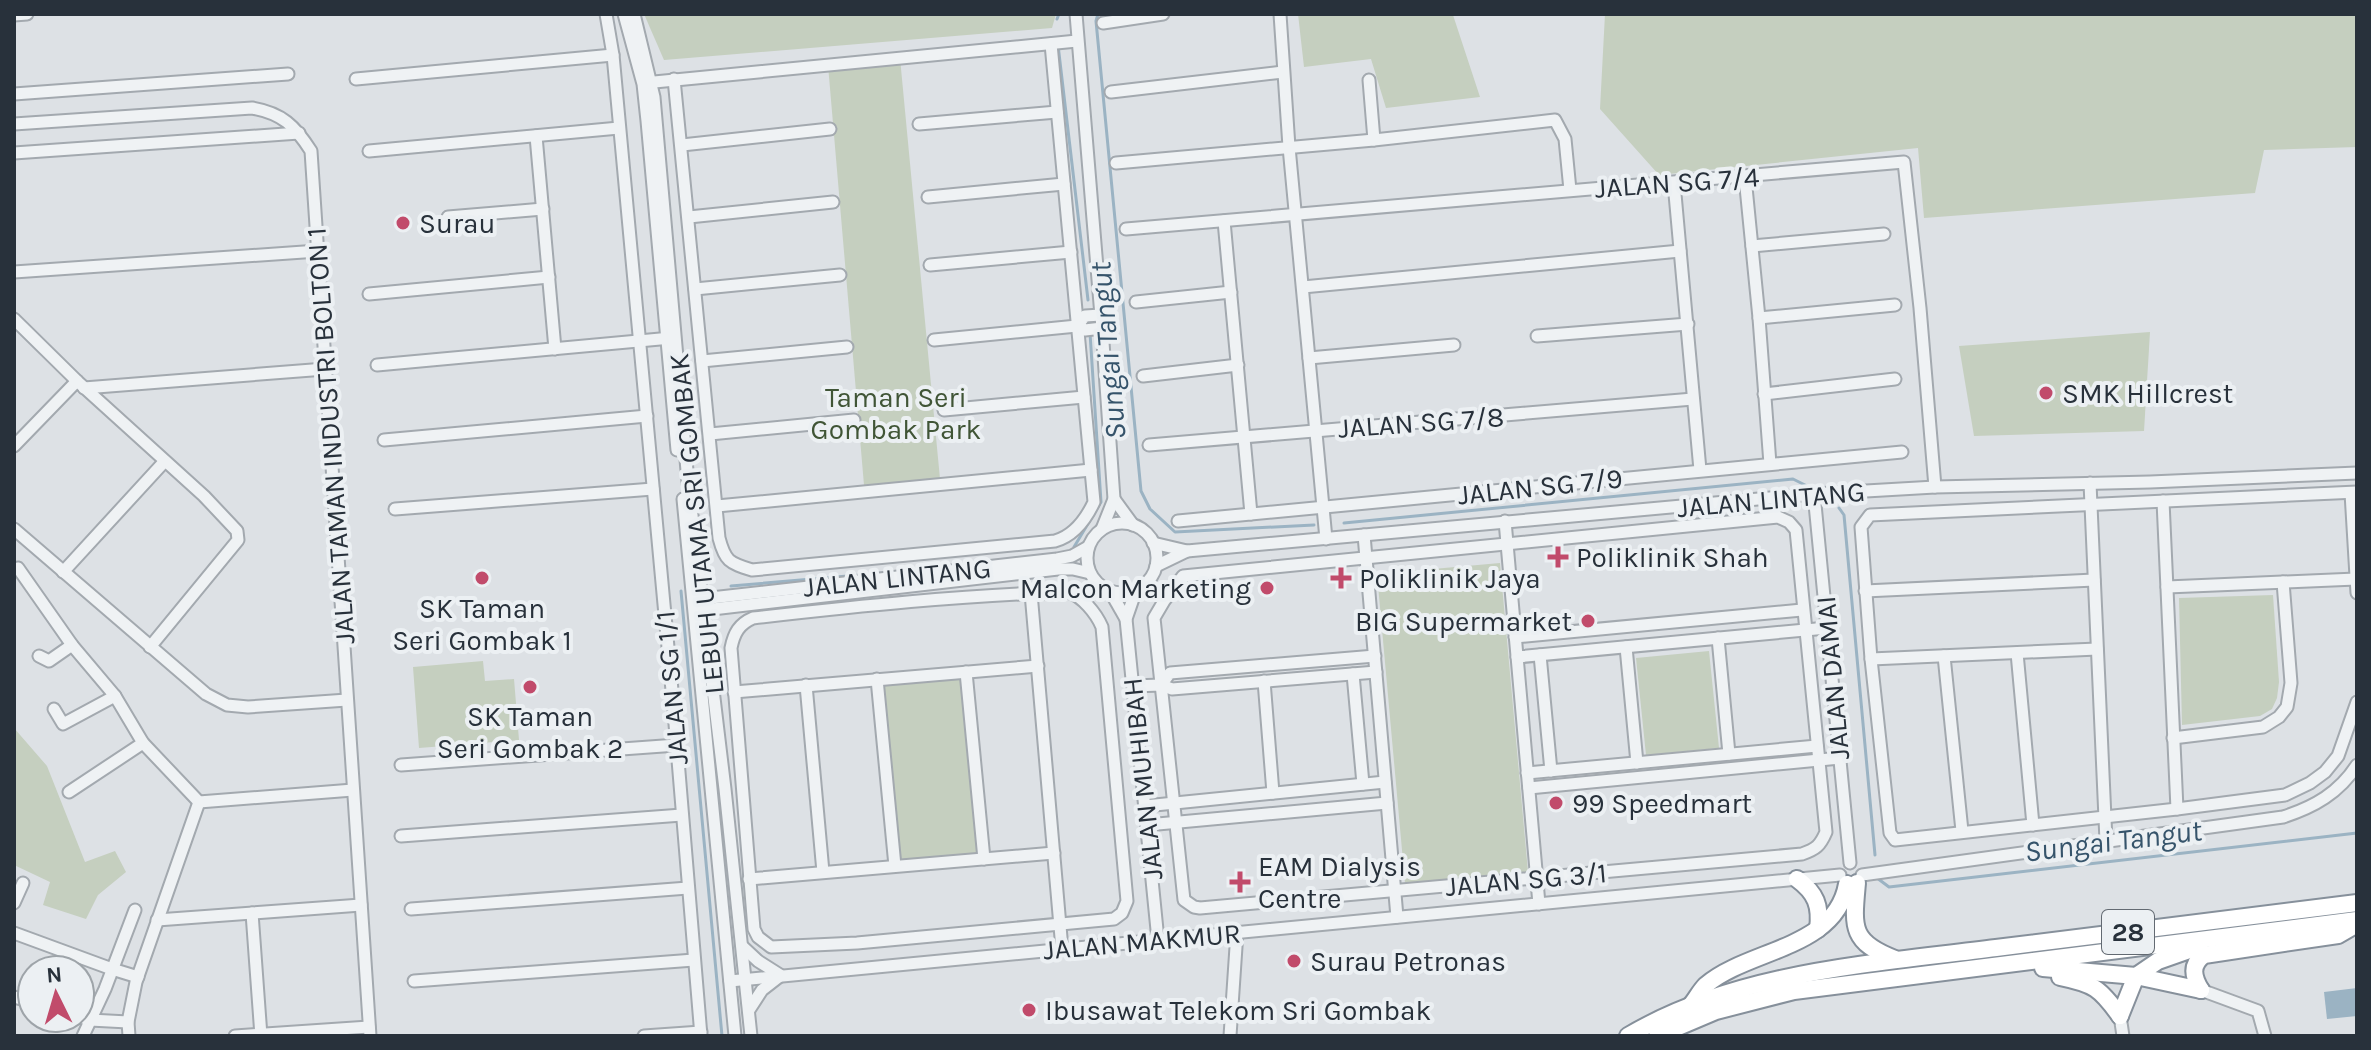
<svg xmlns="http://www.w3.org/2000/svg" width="2371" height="1050" font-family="Karla,sans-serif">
	<rect width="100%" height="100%" fill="#dde1e5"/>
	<g fill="#c5cfbf">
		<path d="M644,14H1056L1052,28L664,60Z"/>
		<path d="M1298,14H1457L1453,15L1480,97L1386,108L1371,59L1304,67Z"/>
		<path d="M1605,14H2357V147L2264,150L2255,193L1924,218L1918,148L1659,175L1600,109Z"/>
		<path d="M900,58L940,479L864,485L828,65Z"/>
		<path d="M2150,332L2144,431L1974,436L1959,346Z"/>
		<path d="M1500,563L1528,872L1405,883L1377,574Z"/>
		<path d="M2273,595L2279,682L2277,698L2272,709L2260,716L2182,725L2179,598Z"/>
		<path d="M1709,651L1719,748L1646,755L1636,658Z"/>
		<path d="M483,661L485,681L514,679L519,740L419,748L413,667Z"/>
		<path d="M966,672L984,859L895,866L877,680Z"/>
		<path d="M14,728L47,766L85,862L115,851L126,872L98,895L86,919L43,905L50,882L14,865Z"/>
	</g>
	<path fill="#9bb3c3" d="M2357,988V1016L2327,1019L2324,992Z"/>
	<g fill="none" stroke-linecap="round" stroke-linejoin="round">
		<g stroke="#9bb3c3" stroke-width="3">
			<path d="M1098,14L1096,21L1141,491L1150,509L1175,532L1314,525"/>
			<path d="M1057,19L1059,14"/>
			<path d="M1058,45L1088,300"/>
			<path d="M1839,508L1844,515L1875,855"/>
			<path d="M1344,523L1793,479L1813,489"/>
			<path d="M1074,547L1101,502L1090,333"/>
			<path d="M731,586L895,572"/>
			<path d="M681,591L722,1036"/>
			<path d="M1877,878L1889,887L2357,833"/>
		</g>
		<defs>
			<g id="minor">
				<path d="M606,14L613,55L674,712L701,1036"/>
				<path d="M624,14L643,84L647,121L677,450"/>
				<path d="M634,14L654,97L688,482L725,789L751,1036"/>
				<path d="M1076,14L1102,328L1114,499L1102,529"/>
				<path d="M1280,14L1289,147L1326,539"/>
				<path d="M14,15L27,14"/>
				<path d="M1103,23L1163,14"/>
				<path d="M356,79L613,55"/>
				<path d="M674,79L719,538C725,561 729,563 752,570L1055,541C1073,536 1086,519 1094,502L1051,44"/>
				<path d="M1369,80L1374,140"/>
				<path d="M644,83L1077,41"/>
				<path d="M1111,92L1283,72"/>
				<path d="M14,94L288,74"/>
				<path d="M14,124L252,108C282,113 295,126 311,151L370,1036"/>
				<path d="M919,124L1057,112"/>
				<path d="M536,136L555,349"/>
				<path d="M682,145L830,129"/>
				<path d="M369,151L619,128"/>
				<path d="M14,153L299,133"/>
				<path d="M1116,163L1374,140L1555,120L1565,139L1570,190"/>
				<path d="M1745,177L1759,318L1770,464"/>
				<path d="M1674,183L1700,470"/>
				<path d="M928,197L1064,184"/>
				<path d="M448,217L543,209"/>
				<path d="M689,217L833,202"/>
				<path d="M1224,221L1251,514"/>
				<path d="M1126,229L1904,162L1920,308L1935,487"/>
				<path d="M1752,246L1884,234"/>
				<path d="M930,265L1071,252"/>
				<path d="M14,272L318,251"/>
				<path d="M1303,287L1680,251"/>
				<path d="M695,289L840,275"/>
				<path d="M369,294L549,277"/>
				<path d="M1136,302L1231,292"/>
				<path d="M1759,318L1895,305"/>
				<path d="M14,319L77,381L204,496L237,531L238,540L150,647"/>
				<path d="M1077,326L1085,316L1101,315"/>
				<path d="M1537,336L1688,324"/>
				<path d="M934,340L1077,326L1085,330L1102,328"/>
				<path d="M1309,358L1454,345"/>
				<path d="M702,361L847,347"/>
				<path d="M377,365L671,338"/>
				<path d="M1143,376L1238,365"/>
				<path d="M84,388L325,369"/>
				<path d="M1764,394L1895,379"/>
				<path d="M944,410L1084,397"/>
				<path d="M710,434L854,420"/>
				<path d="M384,440L647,416"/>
				<path d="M1149,445L1693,399"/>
				<path d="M14,446L77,381"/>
				<path d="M2090,483L2106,841"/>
				<path d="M2357,492L1870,515L1861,527L1871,659L1890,833L1895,840L2177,809L2285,795L2310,783L2325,772L2338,756L2357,702"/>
				<path d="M2351,493L2357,593"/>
				<path d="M1814,494L1850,863"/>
				<path d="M683,499L735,1036"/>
				<path d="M1114,499L1133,525"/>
				<path d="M2163,501L2177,809"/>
				<path d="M717,506L1091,470"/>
				<path d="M395,509L653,489"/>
				<path d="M1778,517L1789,522L1796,530L1826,832C1820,846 1816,849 1802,854L1200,908L1194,907L1184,900L1154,618L1164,601L1183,576Z"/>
				<path d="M1178,521L1902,452"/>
				<path d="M1505,521L1539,904"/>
				<circle cx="1122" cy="558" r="35"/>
				<path d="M14,529L206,694L227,705L248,707L347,700"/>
				<path d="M1364,535L1397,917"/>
				<path d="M1153,543L1187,551L1814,494L1935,487L2150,482L2357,473"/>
				<path d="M1156,566L1187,551"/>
				<path d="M18,568L72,645L115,696L143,743L199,802"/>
				<path d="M63,572L164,462"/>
				<path d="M2167,587L2356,579"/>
				<path d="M1136,590L1126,619L1158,940"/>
				<path d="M1110,591L1126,619"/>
				<path d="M1865,591L2094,580"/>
				<path d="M1068,592C1082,596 1096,613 1102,627L1127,901L1122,913L1114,919L857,943L771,947L758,937L754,929L731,648C734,633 739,624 753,618C858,606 963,595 1068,592Z"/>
				<path d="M1031,593L1062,949"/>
				<path d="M702,599L1057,559L1072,556L1088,547"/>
				<path d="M704,610L1058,569H1073L1090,573"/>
				<path d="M1515,637L1802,610"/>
				<path d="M1718,638L1729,754"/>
				<path d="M1626,647L1637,763"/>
				<path d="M2017,653L2033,825"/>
				<path d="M1540,655L1551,771"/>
				<path d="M39,656L49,661L72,645"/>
				<path d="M1944,656L1962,831"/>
				<path d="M1517,657L1827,628"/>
				<path d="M1871,659L2097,649"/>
				<path d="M966,672L984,859"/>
				<path d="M1353,674L1363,784"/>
				<path d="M877,679L895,866"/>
				<path d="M1264,681L1273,793"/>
				<path d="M806,685L823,872"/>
				<path d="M1161,685L1170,673L1375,656"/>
				<path d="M1133,686L1161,685L1172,689L1376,672"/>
				<path d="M734,692L1038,666"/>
				<path d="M54,709L63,724L115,696"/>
				<path d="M2173,738L2263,727L2279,717L2287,707L2291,683L2283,582"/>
				<path d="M401,765L677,745"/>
				<path d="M1527,773L1817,746"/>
				<path d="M1529,788L1840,758"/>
				<path d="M69,792L143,743"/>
				<path d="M199,802L353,790"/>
				<path d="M1145,806L1385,782"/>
				<path d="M1147,825L1387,803"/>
				<path d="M401,836L682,815"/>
				<path d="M1862,875L2283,817C2314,807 2339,793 2357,765"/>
				<path d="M749,879L1054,853"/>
				<path d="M14,903L23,883"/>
				<path d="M411,909L688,888"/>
				<path d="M252,913L261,1036"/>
				<path d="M157,920L361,905"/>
				<path d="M14,933L112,969L138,977"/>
				<path d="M743,947L758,961L780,975"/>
				<path d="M414,981L694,960"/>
				<path d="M730,981L1840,875"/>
				<path d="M2201,990L2258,1011L2265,1036"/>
				<path d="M14,997L32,1002"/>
				<path d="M749,1010L762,990L780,976"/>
				<path d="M2120,1016L2123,1036"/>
				<path d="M80,1017L90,1020L128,1022"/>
				<path d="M83,1036L105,989L135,910"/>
				<path d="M129,1036L128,1022L136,982L199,802"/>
				<path d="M235,1036L369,1027"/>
				<path d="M644,1036L701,1032"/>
				<path d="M1230,1036L1237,932"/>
			</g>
			<g id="highway">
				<path d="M1797,879C1816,893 1821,906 1818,929"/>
				<path d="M1857,883C1853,927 1850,942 1895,959"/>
				<path d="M2043,968L2136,976L2201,990"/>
				<path d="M2060,977C2094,984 2100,988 2120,1016"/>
				<path d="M2201,990C2193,977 2190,965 2204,955L2338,935L2357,924"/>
				<path d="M1691,1005C1696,999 1700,991 1706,985C1748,949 1836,949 1847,884"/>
				<path d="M2120,1016L2136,976L2158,961L2195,948"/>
				<path d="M1628,1036C1738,971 1872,964 1996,948C2117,933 2237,918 2357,903"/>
				<path d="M1657,1036L1716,1011L1794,991L2357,920"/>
			</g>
		</defs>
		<use href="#minor" stroke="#a3a9af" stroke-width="15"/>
		<use href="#highway" stroke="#86909b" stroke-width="20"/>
		<use href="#minor" stroke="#eff2f4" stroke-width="11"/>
		<use href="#highway" stroke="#fff" stroke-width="16"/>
	</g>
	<g fill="#c14b6b" stroke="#ecf0f3" stroke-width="3">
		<circle cx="403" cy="223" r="8"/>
		<circle cx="2046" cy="393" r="8"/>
		<path d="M1554 545h8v8h8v8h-8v8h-8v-8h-8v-8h8z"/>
		<circle cx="482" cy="578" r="8"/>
		<path d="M1337 566h8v8h8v8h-8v8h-8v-8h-8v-8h8z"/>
		<circle cx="1267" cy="588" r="8"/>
		<circle cx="1588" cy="621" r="8"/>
		<circle cx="530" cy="687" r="8"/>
		<circle cx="1556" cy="803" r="8"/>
		<path d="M1236 870h8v8h8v8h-8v8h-8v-8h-8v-8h8z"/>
		<circle cx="1294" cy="961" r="8"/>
		<circle cx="1029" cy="1010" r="8"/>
	</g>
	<g text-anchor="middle" stroke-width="8" stroke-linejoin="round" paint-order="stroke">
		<rect fill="#ecf0f3" stroke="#636a72" stroke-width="2" x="2102" y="910" width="52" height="44" rx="6"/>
		<g font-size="26" font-weight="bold" fill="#28313b">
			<text x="2128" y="941">28</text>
		</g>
		<g font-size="28" fill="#28313b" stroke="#ecf0f3">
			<text transform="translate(1677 182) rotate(-4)" y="10">JALAN SG 7/4</text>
			<text transform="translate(1421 422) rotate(-4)" y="10">JALAN SG 7/8</text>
			<text transform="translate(330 436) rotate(-94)" y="10">JALAN TAMAN INDUSTRI BOLTON 1</text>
			<text transform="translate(1540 486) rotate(-6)" y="10">JALAN SG 7/9</text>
			<text transform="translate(1771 499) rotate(-5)" y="10">JALAN LINTANG</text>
			<text transform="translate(696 524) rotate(-96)" y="10">LEBUH UTAMA SRI GOMBAK</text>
			<text transform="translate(897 577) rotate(-6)" y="10">JALAN LINTANG</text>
			<text transform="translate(1832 678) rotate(-95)" y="10">JALAN DAMAI</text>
			<text transform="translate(671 688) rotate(-95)" y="10">JALAN SG 1/1</text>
			<text transform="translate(1142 779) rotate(-96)" y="10">JALAN MUHIBAH</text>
			<text transform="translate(1526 879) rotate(-5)" y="10">JALAN SG 3/1</text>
			<text transform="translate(1142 941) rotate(-5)" y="10">JALAN MAKMUR</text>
		</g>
		<g font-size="28" fill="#28313b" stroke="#ecf0f3" text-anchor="start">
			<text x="419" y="233">Surau</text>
			<text x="2062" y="403">SMK Hillcrest</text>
			<text x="1576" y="567">Poliklinik Shah</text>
			<text x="1359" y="588">Poliklinik Jaya</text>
			<text x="1251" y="598" text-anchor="end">Malcon Marketing</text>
			<text x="482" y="618" text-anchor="middle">SK Taman<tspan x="482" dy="32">Seri Gombak 1</tspan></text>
			<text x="1572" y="631" text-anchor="end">BIG Supermarket</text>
			<text x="530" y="726" text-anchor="middle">SK Taman<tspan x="530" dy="32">Seri Gombak 2</tspan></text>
			<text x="1572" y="813">99 Speedmart</text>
			<text x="1258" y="876">EAM Dialysis<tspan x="1258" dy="32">Centre</tspan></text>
			<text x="1310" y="971">Surau Petronas</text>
			<text x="1045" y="1020">Ibusawat Telekom Sri Gombak</text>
		</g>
		<g font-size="28" fill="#405536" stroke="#ecf0f3">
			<text x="896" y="407">Taman Seri<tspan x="896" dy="32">Gombak Park</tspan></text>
		</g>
		<g font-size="30" font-style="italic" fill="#36546b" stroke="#ecf0f3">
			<text transform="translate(1108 351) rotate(-95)" y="10">Sungai Tangut</text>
			<text transform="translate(2113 841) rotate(-7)" y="10">Sungai Tangut</text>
		</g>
	</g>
	<rect width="2371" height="1050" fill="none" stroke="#28313b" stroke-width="32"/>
	<g transform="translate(56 994) rotate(355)"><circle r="38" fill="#ecf0f3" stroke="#9ea4a9" stroke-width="2"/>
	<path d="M0-6L14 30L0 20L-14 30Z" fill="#c14b6b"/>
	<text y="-12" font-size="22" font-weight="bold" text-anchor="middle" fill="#28313b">N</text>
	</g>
</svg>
